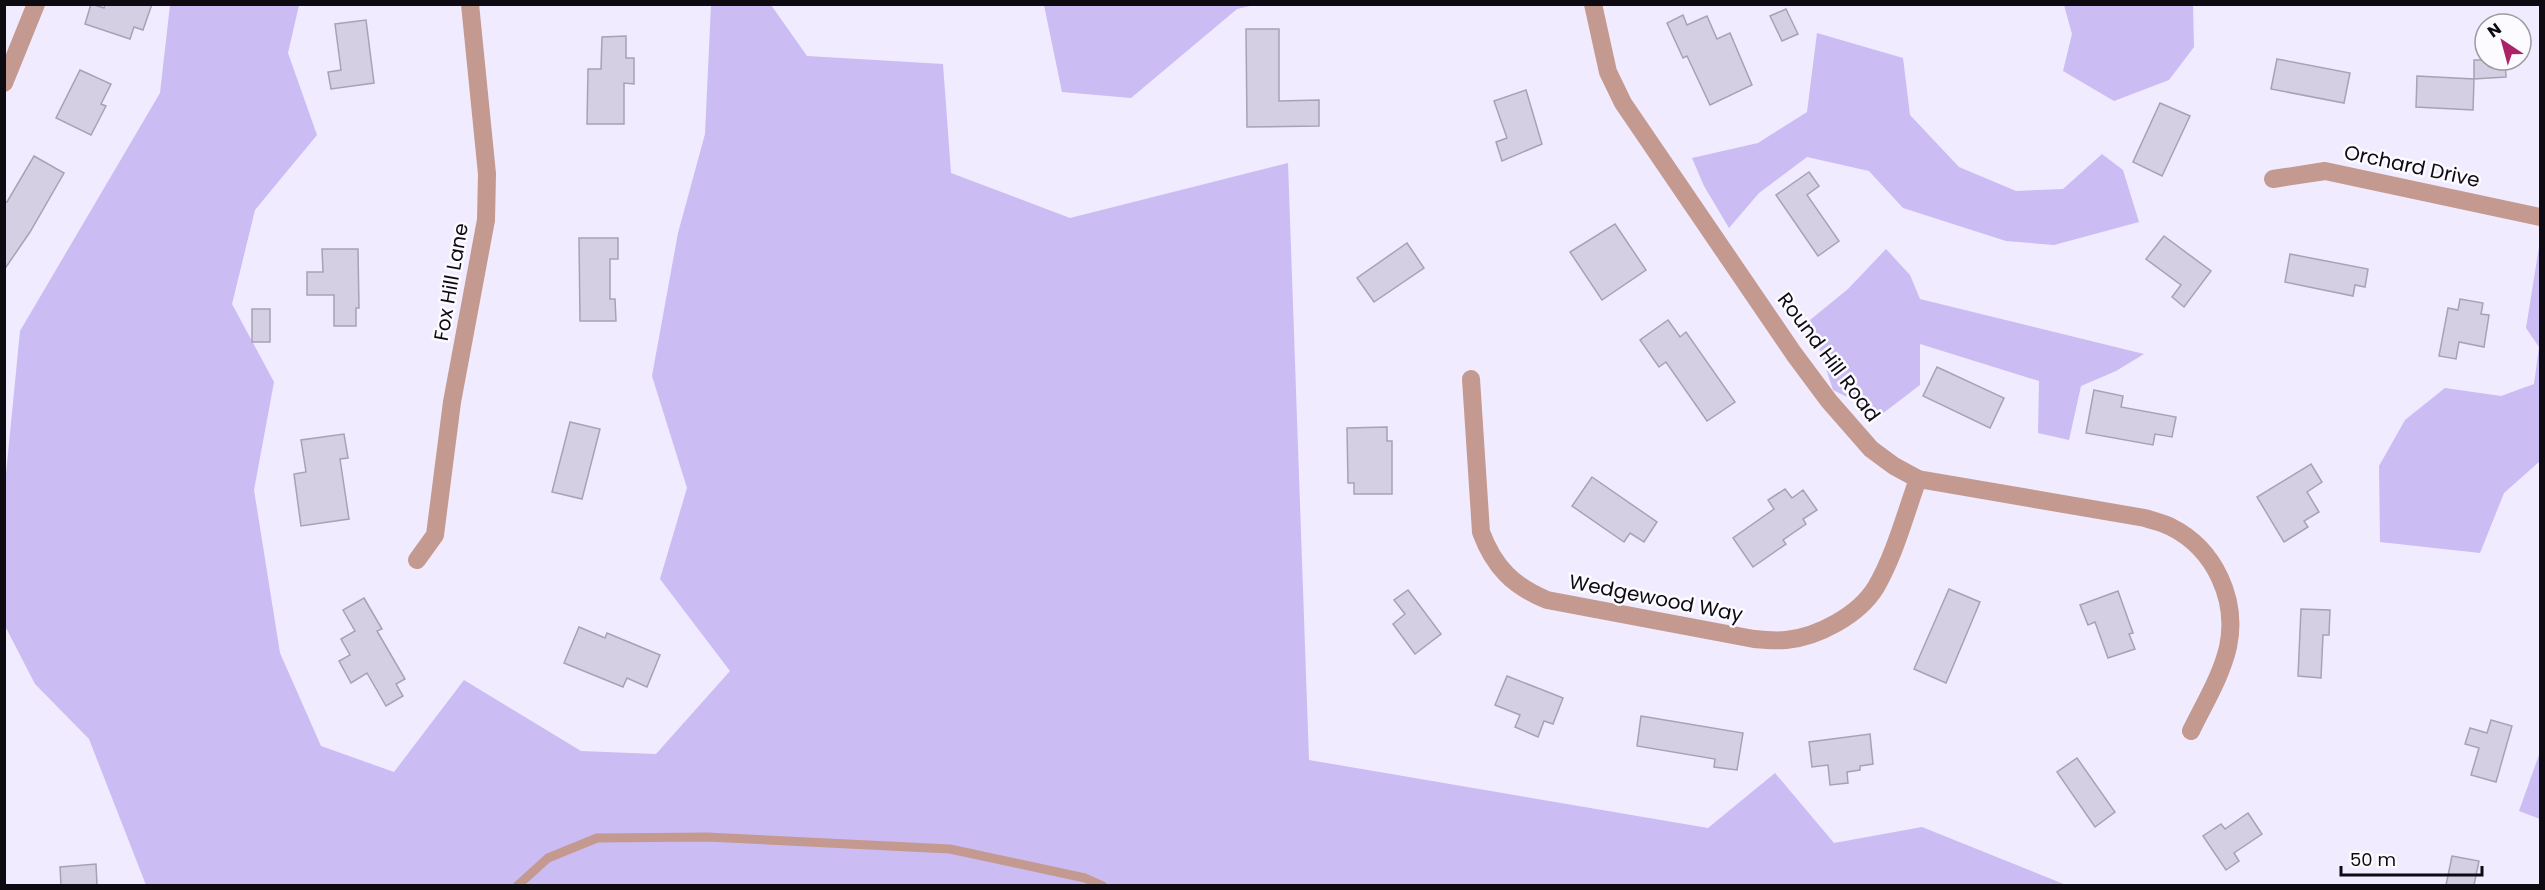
<svg xmlns="http://www.w3.org/2000/svg" width="2545" height="890" font-family="Poppins,sans-serif">
	<rect width="100%" height="100%" fill="#f0ebfe"/>
	<g fill="#cbbcf3">
		<path d="M170,5H299L288,53L317,135L255,210L232,304L274,382L254,490L280,653L321,746L394,772L464,680L581,751L656,754L730,671L660,579L687,488L652,376L678,233L705,134L711,5H771L807,56L943,64L951,173L1070,218L1288,163L1309,760L1708,828L1775,773L1834,843L1922,827L2066,885H146L89,739L35,684L5,626V484L20,331L160,93Z"/>
		<path d="M1044,5V4L1254,5L1237,9L1131,98L1062,92Z"/>
		<path d="M2064,5H2193L2194,47L2169,80L2114,101L2063,71L2072,34Z"/>
		<path d="M1817,33L1903,58L1910,115L1959,167L2016,191L2063,189L2102,154L2123,170L2139,222L2054,245L2006,241L1903,208L1869,171L1807,157L1759,193L1729,228L1704,186L1692,158L1758,143L1807,112Z"/>
		<path d="M2540,241V461L2504,493L2480,553L2380,542L2379,466L2405,420L2445,388L2501,396L2534,384L2539,347L2526,328Z"/>
		<path d="M1886,249L1910,275L1920,299L2144,354L2116,371L2081,386L2069,440L2038,433L2039,381L1920,344V385L1882,414L1833,390L1810,320L1848,289Z"/>
		<path d="M2540,752V819L2519,811Z"/>
	</g>
	<g fill="#d4cfe2" stroke="#a7a3b4" stroke-width="1.5">
		<path d="M91,4L104,8L105,4H152L143,30L134,27L130,39L85,24Z"/>
		<path d="M1786,9L1798,34L1782,41L1770,16Z"/>
		<path d="M1683,15L1687,25L1707,16L1717,39L1730,33L1752,85L1710,105L1687,56L1683,58L1667,23Z"/>
		<path d="M366,20L374,83L331,89L328,72L341,70L335,24Z"/>
		<path d="M1246,29H1279V101L1319,100V126L1247,127Z"/>
		<path d="M626,36V58H634V84L624,83V124H587L588,69H601L602,37Z"/>
		<path d="M2277,59L2350,73L2344,103L2271,89Z"/>
		<path d="M2474,60H2505L2506,77L2474,79Z"/>
		<path d="M80,70L111,84L101,104L106,106L91,135L56,118Z"/>
		<path d="M2417,76L2474,79L2473,110L2416,107Z"/>
		<path d="M1526,90L1542,144L1502,161L1496,142L1507,138L1494,101Z"/>
		<path d="M2160,103L2190,116L2162,176L2133,162Z"/>
		<path d="M34,156L64,173L30,232L4,270V202H7Z"/>
		<path d="M1809,172L1819,186L1807,195L1839,241L1818,256L1776,195Z"/>
		<path d="M1615,224L1646,270L1602,300L1570,252Z"/>
		<path d="M2164,236L2211,271L2184,307L2172,297L2181,285L2146,259Z"/>
		<path d="M579,238H618V259H610V299H615L616,321H580Z"/>
		<path d="M1407,243L1424,268L1374,302L1357,278Z"/>
		<path d="M322,249H358L359,308H356V326H334V295H307V272H323Z"/>
		<path d="M2290,254L2368,269L2365,287L2355,285L2353,296L2285,282Z"/>
		<path d="M2460,299L2483,303L2481,314L2489,315L2484,347L2459,342L2456,359L2439,356L2448,308L2458,310Z"/>
		<rect x="252" y="309" width="18" height="33"/>
		<path d="M1668,320L1680,337L1686,332L1735,402L1707,421L1666,362L1659,367L1640,340Z"/>
		<path d="M1937,367L2004,398L1990,428L1923,396Z"/>
		<path d="M2094,390L2123,396L2121,407L2176,417L2172,437L2155,434L2153,445L2086,433Z"/>
		<path d="M570,422L600,429L582,499L552,492Z"/>
		<path d="M1387,427V441H1392V494H1354V483H1348L1347,428Z"/>
		<path d="M344,434L348,458L340,459L349,519L301,526L294,474L306,472L301,440Z"/>
		<path d="M2311,464L2322,482L2307,492L2319,512L2304,521L2308,527L2284,542L2257,497Z"/>
		<path d="M1592,477L1657,522L1644,542L1630,533L1624,542L1572,506Z"/>
		<path d="M1785,489L1792,498L1803,490L1817,510L1803,519L1806,524L1783,540L1786,544L1753,567L1733,538L1774,509L1768,500Z"/>
		<path d="M1949,589L1980,602L1946,683L1914,669Z"/>
		<path d="M1408,590L1441,634L1415,654L1393,624L1405,614L1394,600Z"/>
		<path d="M2118,591L2133,633L2129,634L2135,649L2108,658L2095,622L2088,625L2080,605Z"/>
		<path d="M364,598L382,629L377,631L405,679L396,684L403,696L386,706L367,673L351,683L339,661L350,655L341,639L355,631L343,610Z"/>
		<path d="M2301,609L2330,610L2329,635H2323L2321,678L2298,676Z"/>
		<path d="M579,627L605,638L607,633L660,655L647,687L627,678L623,687L564,663Z"/>
		<path d="M1507,676L1563,698L1553,724L1544,721L1538,737L1515,727L1520,715L1495,705Z"/>
		<path d="M1641,716L1743,733L1737,770L1714,767L1715,759L1637,746Z"/>
		<path d="M2491,720L2512,726L2496,782L2471,775L2479,748L2465,744L2470,728L2487,733Z"/>
		<path d="M1870,734L1873,764L1860,766V770L1847,772L1848,783L1830,785L1828,765L1812,767L1809,742Z"/>
		<path d="M2077,758L2115,812L2095,827L2057,772Z"/>
		<path d="M2248,813L2262,834L2234,853L2239,861L2226,870L2203,836L2221,824L2225,829Z"/>
		<path d="M2452,856L2479,861L2474,885H2446Z"/>
		<path d="M96,864L97,885H61L60,867Z"/>
	</g>
	<g fill="none" stroke-linecap="round" stroke-linejoin="round">
		<path stroke="#c4998f" stroke-width="9" d="M517,886L548,858L597,838L707,837L950,849L1085,878L1103,886"/>
		<g stroke="#c4998f" stroke-width="18">
			<path d="M1593,4L1608,72L1623,103L1794,354L1829,401L1871,449L1894,466L1918,479L2145,518C2154,521 2164,523 2171,527C2215,549 2238,600 2228,647C2221,677 2204,704 2191,731"/>
			<path d="M4,83L36,4"/>
			<path d="M2273,179L2325,171L2540,217"/>
			<path d="M1471,379L1481,532C1494,567 1513,586 1547,600L1754,639C1764,640 1776,641 1786,640C1818,637 1859,615 1876,587C1895,554 1905,515 1918,479"/>
			<path d="M417,560L435,535L452,402L486,220L487,174L470,4"/>
		</g>
	</g>
	<g text-anchor="middle" stroke-width="5" stroke-linejoin="round" paint-order="stroke">
		<g font-size="20" fill="#0d0b11" stroke="#fcfbff">
			<text transform="translate(2412 166) rotate(12)" y="7">Orchard Drive</text>
			<text transform="translate(451 282) rotate(-80)" y="7">Fox Hill Lane</text>
			<text transform="translate(1829 357) rotate(53)" y="7">Round Hill Road</text>
			<text transform="translate(1656 598) rotate(11)" y="7">Wedgewood Way</text>
		</g>
	</g>
	<rect width="2545" height="890" fill="none" stroke="#0d0b11" stroke-width="12"/>
	<g transform="translate(2503 42) rotate(324)"><circle r="28" fill="#fcfbff" stroke="#9c9ba0" stroke-width="1.5"/>
	<path d="M0-4.5L10 22L0 15L-10 22Z" fill="#ab2267"/>
	<text y="-9" font-size="16" font-weight="bold" text-anchor="middle" fill="#0d0b11">N</text>
	</g>
	<path d="M2341 866v9h141v-9" fill="none" stroke="#0d0b11" stroke-width="3"/>
	<text x="2350" y="866" font-size="18" fill="#0d0b11" stroke="#fcfbff" stroke-width="4.5" paint-order="stroke">50 m</text>
</svg>
